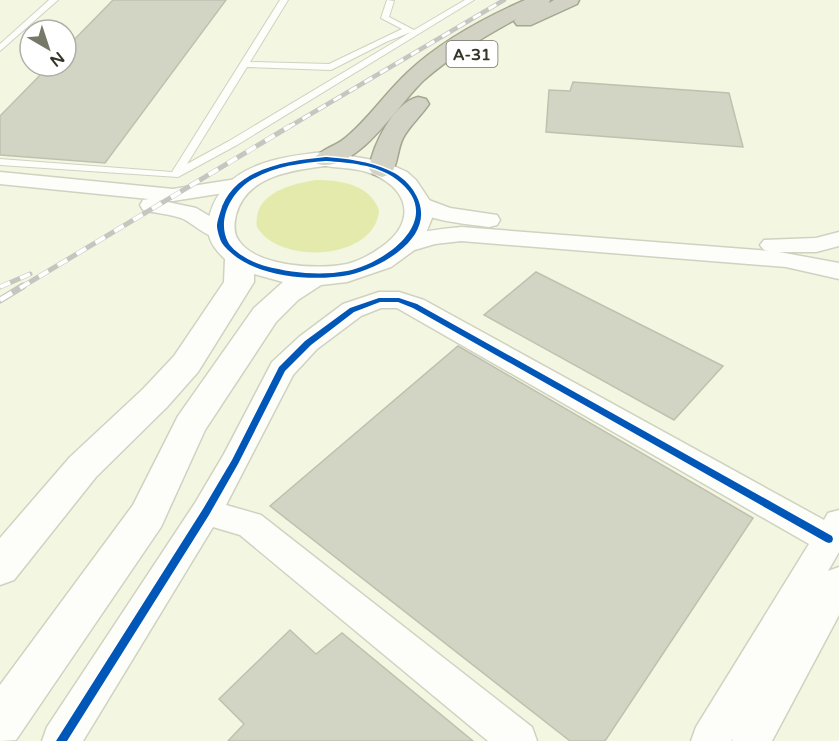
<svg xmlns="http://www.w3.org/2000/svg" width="839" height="741" font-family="'Varela Round',sans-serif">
	<rect width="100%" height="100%" fill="#f3f6e0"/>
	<path fill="#e4eaab" d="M316,180C340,180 369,184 379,210C376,260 280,266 257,227C252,194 290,184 316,180Z"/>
	<g fill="#d3d5c4" stroke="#bfc1b0" stroke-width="1.5">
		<path d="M113,0H226L105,163L0,155V116L49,66H66V48Z"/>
		<path d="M573,82L729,93L743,147L546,132L549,90L570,91Z"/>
		<path d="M536,272L723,366L674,420L484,315Z"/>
		<path d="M458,346L753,518L605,741H570L270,506Z"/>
		<path d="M290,630L316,654L342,633L473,741H228L244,724L219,699Z"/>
	</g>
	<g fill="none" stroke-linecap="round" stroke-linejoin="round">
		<defs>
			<g id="lane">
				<path d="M49,0H58L0,51V44Z"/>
				<path d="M280,0H288L250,62L329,64L402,29L381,18L387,0L394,1L389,17L414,30L465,0H474L237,145L178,177L0,165V159L172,172ZM411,32L229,141L187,164L247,67L331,70L386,42Z"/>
			</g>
			<g id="street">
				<path d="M0,172L173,189L243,178L250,180L254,184L250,188L243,190L173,201L158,200L196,208L228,227L231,232L228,237C209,242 197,225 181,218C169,214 155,213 143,210L140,205L143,200L149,199L0,184Z"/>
				<path d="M418,196L450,208L497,215L500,220L497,225L489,227C468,224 420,221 407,203L410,198Z"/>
				<path d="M461,227L769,251L764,250L760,245L764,240L816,238L839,232V246L816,252H779L839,263V279L786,267L461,241L435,244L401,254L393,252L389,247C399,232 444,229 461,227Z"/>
				<path d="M379,292H399L424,300L824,520L828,513L839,510V552L828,571L839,567V615L772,741H732L733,739L731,741H691L696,727L809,544L397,308H381L361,316L317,349L293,375L226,505L261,515L532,727L537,741H488L240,535L213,527L83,741H42L47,727L195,503L224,454L272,362L299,337L343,304Z"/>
			</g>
			<path id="secondary" d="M326,152L385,162L407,172L416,180L430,201L432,218L426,233L413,251L391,267L347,282L321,285L298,300L276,322L205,430L161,527L16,740L0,741V685L133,505L178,416L254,308L283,282L254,274V282L198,372L167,407L96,477L14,580L0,585V538L70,457L143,389L174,356L224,282L225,259C211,246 204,233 210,214C224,164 282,156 326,152ZM326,166C339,168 354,168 367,172C409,186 419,222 380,248C370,255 359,261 347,264C319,270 257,267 239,241C233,233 234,224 236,215C246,176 292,170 326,166Z"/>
			<g id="highway">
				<path d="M525,0H550L549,3L554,0H579L577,4L531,25H517L514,21L516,19C484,37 452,55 424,80C398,104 357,174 317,164L314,159C321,149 334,147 344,139C368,120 385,93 408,72C441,41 484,18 525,0Z"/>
				<path d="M418,97L426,99L429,104C421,116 410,125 403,138C397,150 398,164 391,174L382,177L373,174L369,169C373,145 393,103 418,97Z"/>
			</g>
		</defs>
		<use href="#lane" stroke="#d0d2c1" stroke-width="2"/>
		<use href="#street" stroke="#d0d2c1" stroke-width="3"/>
		<use href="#secondary" stroke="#d0d2c1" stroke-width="3"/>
		<use href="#highway" stroke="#a4a790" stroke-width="3"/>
		<use href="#lane" fill="#fdfefa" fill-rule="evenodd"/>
		<use href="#street" fill="#fdfefa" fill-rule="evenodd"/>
		<use href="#secondary" fill="#fdfefa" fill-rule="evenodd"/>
		<use href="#highway" fill="#d2d3c5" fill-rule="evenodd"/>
		<defs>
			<path id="rail-far2" d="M287,128L504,0"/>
			<g id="rail-far1">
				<path d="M0,287L30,274"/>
				<path d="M20,288L290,126"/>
			</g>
			<path id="rail" d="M0,300L23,286"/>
		</defs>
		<use href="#rail-far2" stroke="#c6c6c1" stroke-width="4.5"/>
		<use href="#rail-far1" stroke="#c6c6c1" stroke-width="5"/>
		<use href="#rail" stroke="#c6c6c1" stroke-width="7"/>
		<use href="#rail-far2" stroke="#fff" stroke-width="3" stroke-dasharray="9" stroke-linecap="butt"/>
		<use href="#rail-far1" stroke="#fff" stroke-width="4" stroke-dasharray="11" stroke-linecap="butt"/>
		<use href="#rail" stroke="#fff" stroke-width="4.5" stroke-dasharray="14" stroke-linecap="butt"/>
		<defs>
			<g id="cycleway">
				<path d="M326,157C347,159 369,161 388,170C398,174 407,181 413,190C429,214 420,235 398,252C384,263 366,271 349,275C312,282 255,277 228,250C227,249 223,245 222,243C220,240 217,230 217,226C217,222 219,216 220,213C232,168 287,161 326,157ZM326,161C349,163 376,164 396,179C448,217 387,263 347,271C320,276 292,273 265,266C253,263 234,253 228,242C217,221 230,195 248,182C271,167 299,163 326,161Z"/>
				<path d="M379,298H399L417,304L832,536L833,539L832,542L829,543L826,542L413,308L398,302H380L354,312L311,345L285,371L238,464L209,515L67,741H56L203,509L232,460L279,367L305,341L350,308Z"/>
			</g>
		</defs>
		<use href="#cycleway" stroke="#fff" stroke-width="3"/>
		<use href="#cycleway" fill="#0057b8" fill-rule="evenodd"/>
	</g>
	<g text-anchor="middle" stroke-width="6" stroke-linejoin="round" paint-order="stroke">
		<rect fill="#fff" stroke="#717268" stroke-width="1.5" x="446.5" y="41" width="51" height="26" rx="4.5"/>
		<g font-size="16" font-weight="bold" fill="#343627">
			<text x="472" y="60">A-31</text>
		</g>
	</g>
	<g transform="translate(48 48) rotate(141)"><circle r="28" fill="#ffffff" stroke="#aeafa9" stroke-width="1.5"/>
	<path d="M0-4.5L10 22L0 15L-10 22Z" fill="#777968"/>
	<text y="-9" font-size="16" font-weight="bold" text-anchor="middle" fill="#343627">N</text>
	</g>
</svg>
